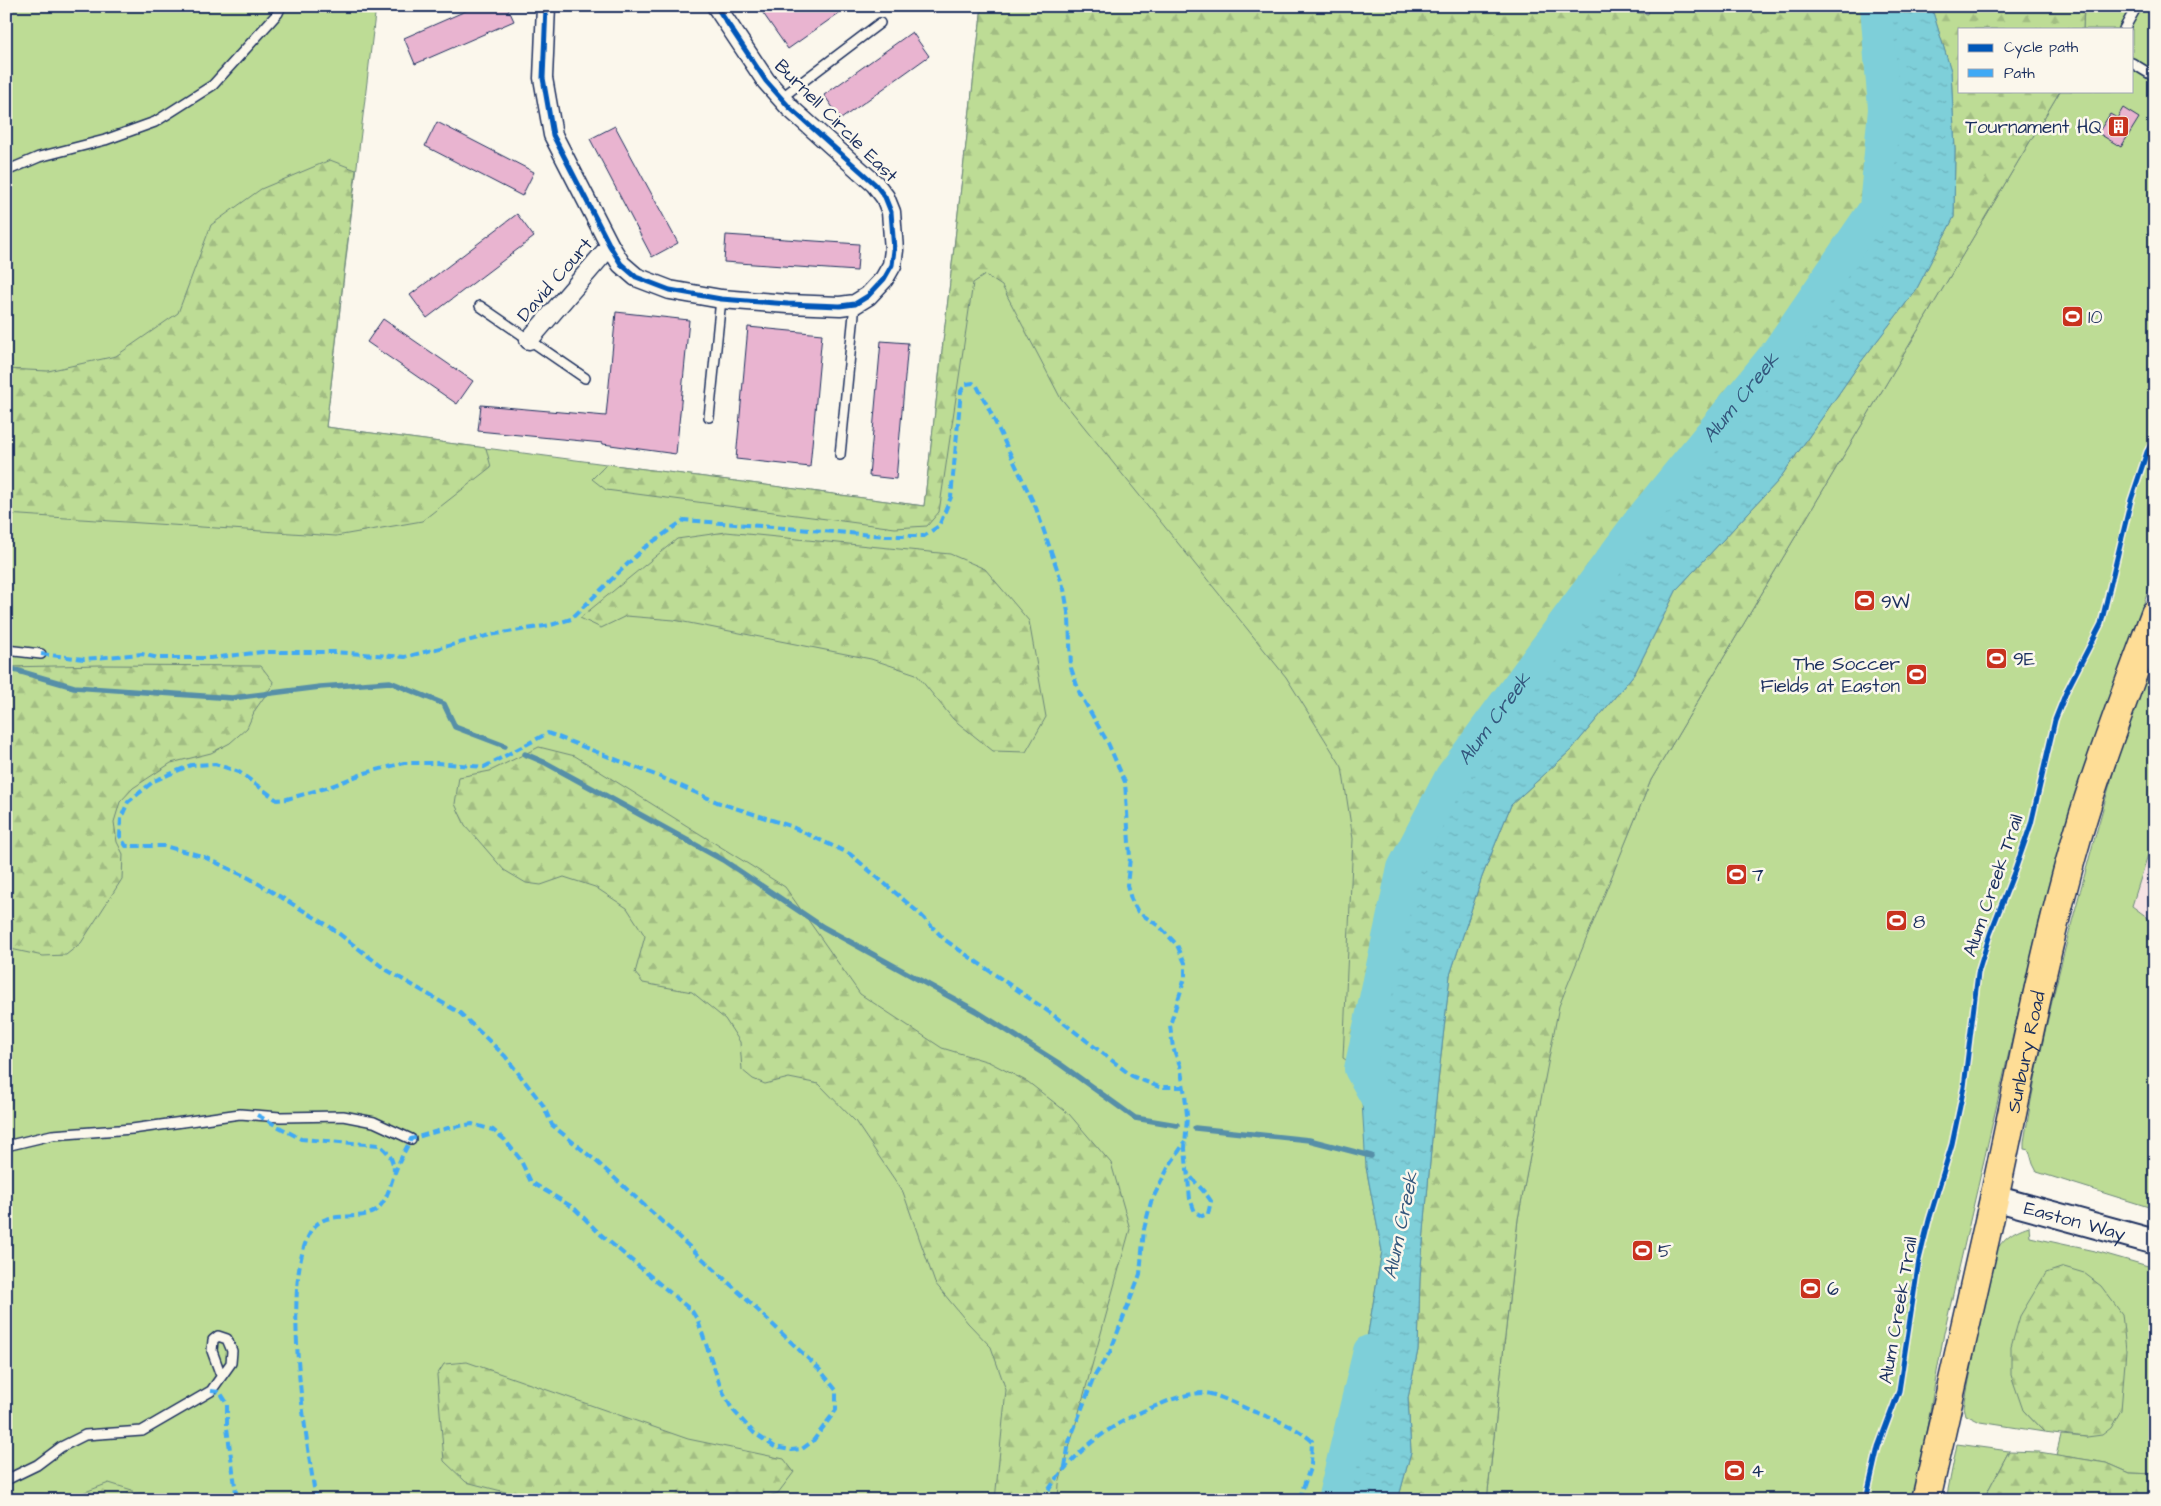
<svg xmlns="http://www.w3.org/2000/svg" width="2161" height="1506" font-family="'Architects Daughter',sans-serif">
	<defs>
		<pattern id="forest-firs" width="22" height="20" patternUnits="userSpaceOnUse" patternTransform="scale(1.25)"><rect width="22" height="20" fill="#bddc95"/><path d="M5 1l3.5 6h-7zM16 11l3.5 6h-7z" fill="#a2bd83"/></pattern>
		<pattern id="water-ripples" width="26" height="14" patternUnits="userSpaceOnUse" patternTransform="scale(1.25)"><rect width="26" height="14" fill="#7ecfd9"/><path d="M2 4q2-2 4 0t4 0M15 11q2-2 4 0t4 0" fill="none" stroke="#6cb2bd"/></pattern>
	</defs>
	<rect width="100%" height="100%" fill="#fbf7ec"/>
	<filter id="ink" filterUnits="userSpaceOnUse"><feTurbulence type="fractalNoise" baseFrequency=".02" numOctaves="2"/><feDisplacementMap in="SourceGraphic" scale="10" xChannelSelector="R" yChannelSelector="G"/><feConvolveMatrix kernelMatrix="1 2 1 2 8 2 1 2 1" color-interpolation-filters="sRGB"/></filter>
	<g filter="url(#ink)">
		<path fill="#f6e3e4" d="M2155,832V923L2132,906Z"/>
		<g fill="#bddc95" stroke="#6c867a">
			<path d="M6,6H376L326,427L924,506L982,6H1586L1869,43L1366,1167L1382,1251L1358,1392L1333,1500H6Z"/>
			<path d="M2084,6H2155V572L2089,757L2040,918L1944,1333L1914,1500H1487L1518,1219L1558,1006L1651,780L2060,91H2132V29H2083Z"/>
			<path d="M2155,642V832L2132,906L2155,923V1209L2037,1172L2033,1164L2029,1150L2024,1149V1142C2039,1045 2064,950 2090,855C2110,783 2130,711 2155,642Z"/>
			<path d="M2029,1226L2030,1237L2099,1252L2155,1268V1474L2130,1473L2107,1463L2056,1455L2061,1435L2087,1437L2023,1410L2044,1432L1980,1422L1966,1415L1964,1407L1993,1256C2003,1238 2011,1232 2029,1226Z"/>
			<path d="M1957,1444L2009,1451L1983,1500H1946Z"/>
		</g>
		<g fill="url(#forest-firs)" stroke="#6c867a">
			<path d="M982,6H1586L1648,14L1650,6H1860L1884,109L1875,208L1776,353L1640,520L1622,569L1519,707L1451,776L1403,868L1360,1069L1343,1058L1353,839L1342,767L1286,677L1060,397L1002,286L985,275L973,283L939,512L927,526L895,528L606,490L592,479L607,464L924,506Z"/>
			<path d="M1931,6H2084L2083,29H1960V91H2060L1651,780L1559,1006L1518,1219L1487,1500H1398L1411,1452L1408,1398L1418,1350L1420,1278L1433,1127L1450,975L1482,877L1511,805L1571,750L1635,673L1677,589L1778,481L1860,363L1916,290L1954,217L1955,150L1951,71Z"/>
			<path d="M330,160L356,170L326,427L486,448L491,467L422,521L336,536L6,514V369L48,371L116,356L178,313L211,225L261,189Z"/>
			<path d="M726,532L950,554L985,569L1029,621L1046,717L1026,752L993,751L953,719L916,674L871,659L674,620L626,616L601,628L580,618L677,539Z"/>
			<path d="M102,665L261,666L274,683L255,710L247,728L230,743L211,753L171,763L133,788L120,802L114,822L117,842L123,854L122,879L81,943L66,955L43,956L6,948V667Z"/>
			<path d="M539,747L575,756L785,887L860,994L942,1048L989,1062L1028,1082L1069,1114L1111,1163L1130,1229L1059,1484L1058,1500H995L1006,1390L991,1347L968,1323L935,1283L903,1192L855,1121L819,1084L789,1078L765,1084L753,1079L742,1070L740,1042L725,1019L692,992L643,983L635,973L645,936L627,908L595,887L564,877L541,885L526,883L504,870L465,825L455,804L459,777L490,771Z"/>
			<path d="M2064,1267L2084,1273L2101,1286L2122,1314L2126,1350L2121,1410L2111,1428L2102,1435L2087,1437L2044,1432L2023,1410L2011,1375V1347L2020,1316L2046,1273Z"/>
			<path d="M467,1362L688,1439L784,1459L794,1472L778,1493L756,1500H581L566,1494L517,1495L466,1482L444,1461L437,1375L444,1364Z"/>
			<path d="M2009,1451L2039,1452L2107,1463L2130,1473L2155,1474V1500H1983Z"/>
			<path d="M109,1483L132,1490L133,1500H64Z"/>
		</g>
		<path fill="url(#water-ripples)" stroke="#568fa8" d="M1860,6H1931L1951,71L1955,150L1954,217L1916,290L1860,363L1778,481L1677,589L1635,673L1571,750L1511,805L1482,877L1450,975L1433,1127L1420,1278L1418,1350L1408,1398L1411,1452L1398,1500H1333L1358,1392L1382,1251L1366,1167L1360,1069L1403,868L1451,776L1519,707L1622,569L1640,520L1776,353L1874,208L1884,109Z"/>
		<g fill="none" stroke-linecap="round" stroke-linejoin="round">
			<g stroke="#568fa8" stroke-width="5.5">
				<path d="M6,671L15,670L74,687L232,698L320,687L390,682L444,704L455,727L505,746"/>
				<path d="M525,754L546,763L723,860L823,927L976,1011L1060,1064L1135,1118L1177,1125"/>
				<path d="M1195,1128L1309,1140L1371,1156"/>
			</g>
			<g stroke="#7ecfd9" stroke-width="32">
				<path id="s1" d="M1382,1108L1360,1069L1403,868L1451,776L1640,520L1776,353L1875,208L1884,109L1876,6"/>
				<path d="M1333,1500L1369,1351"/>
			</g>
		</g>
		<g fill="#e9b4d0" stroke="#1b2f5e">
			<path d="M477,6H507L514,21L415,64L404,38Z"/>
			<path d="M758,6H849L788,49Z"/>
			<path d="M912,32L929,56L841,119L824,95Z"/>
			<path d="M2123,108L2139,118L2121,147L2098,133L2110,114L2117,118Z"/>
			<path d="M437,122L534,172L522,196L425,146Z"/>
			<path d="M615,126L678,243L652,257L590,139Z"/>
			<path d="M517,214L534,237L427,318L410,295Z"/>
			<path d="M726,235L859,244L857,271L724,262Z"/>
			<path d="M616,312L689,320L676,454L603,444V443L478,431L481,405L606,416Z"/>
			<path d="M383,319L473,381L457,404L367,342Z"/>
			<path d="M748,327L822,334L810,467L736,459Z"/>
			<path d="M881,341L908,343L896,479L869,476Z"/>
		</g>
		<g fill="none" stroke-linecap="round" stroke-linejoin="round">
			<defs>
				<g id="lane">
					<path d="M2124,29L2137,6"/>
					<path d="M2132,63L2155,77"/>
					<path d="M781,98L880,23"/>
					<path d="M6,171L39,157L105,140L155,122L213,85L278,13L281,6"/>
					<path d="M480,306L585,378"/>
					<path d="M709,417L721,299"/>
					<path d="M840,455L855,304"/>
					<path d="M6,650L41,654"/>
					<path d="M6,1146L52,1135L132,1129L240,1114L280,1117L343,1116L374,1122L411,1139"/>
					<path d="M6,1480L37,1465L61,1447L85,1435L142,1431L211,1391L231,1363L232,1351L227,1339L218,1336L213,1340L212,1351L220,1373"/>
				</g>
				<g id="street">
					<path d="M546,6L543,78L553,135L610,246L621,264L636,277L670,290L721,299L788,304L840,306L855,304L868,296L884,279L892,265L894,250L891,212L885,197L875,184L790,108L766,81L716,6"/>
					<path d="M529,340L610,246"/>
				</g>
				<g id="secondary">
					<path id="s2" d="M1994,1198L2155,1242"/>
				</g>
				<g id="primary">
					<path id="s3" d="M1926,1500C1948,1399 1972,1299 1994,1199C2023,1065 2047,931 2088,801C2108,738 2132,676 2155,614"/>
				</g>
			</defs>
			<use href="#lane" stroke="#1b2f5e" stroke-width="12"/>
			<use href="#street" stroke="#1b2f5e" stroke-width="21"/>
			<use href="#secondary" stroke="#1b2f5e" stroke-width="28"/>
			<use href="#primary" stroke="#1b2f5e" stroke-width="31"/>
			<use href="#lane" stroke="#fbf7ec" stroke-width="9"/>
			<use href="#street" stroke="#fbf7ec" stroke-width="18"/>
			<use href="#secondary" stroke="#fbf7ec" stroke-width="24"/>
			<use href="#primary" stroke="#fedd96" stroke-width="28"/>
			<g stroke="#3fa9f5" stroke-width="4" stroke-dasharray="8 4" stroke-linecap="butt">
				<path d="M41,654L84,659L142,654L158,658H210L263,652H334L405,657L490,635L551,625L571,619L644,548L684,520L886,536H924L939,526L951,497L961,391L966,384L973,383L977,386L987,405L1036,508L1064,589L1069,618L1071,668L1080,694L1108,743L1125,782L1130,858L1127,885L1131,899L1138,912L1159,926L1177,945L1185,963V978L1170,1025L1173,1048L1180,1065L1185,1095L1187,1115L1185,1149L1190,1199L1195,1212L1202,1216L1208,1214L1211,1201C1204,1190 1195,1183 1187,1172"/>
				<path d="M257,1115L301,1139L379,1145C389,1152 393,1159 394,1171"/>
				<path d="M211,1391L220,1392L227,1403V1428L237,1500"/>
				<path d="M1065,1467L1069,1442L1094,1377L1110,1352L1140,1274L1144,1229L1151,1202L1169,1166L1185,1142"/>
				<path d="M316,1500C307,1444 277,1269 315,1226C329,1210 362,1222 376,1210C388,1201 390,1183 396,1170C400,1159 406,1149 411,1139L448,1128L472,1124L493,1130L505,1140L520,1159L531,1182L574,1208L599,1233L692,1311L698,1321L721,1388L732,1409L754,1433L775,1447L791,1450L802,1449L813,1441L836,1410V1390L820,1370L742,1295L596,1161L552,1125L543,1105L505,1056L460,1013L385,969L329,926L249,878L202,856L164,846H126L120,836L121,818L128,802L154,781L191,765L215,764L239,772L277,800L287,799L329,787L365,773L404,763H437L484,767L548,733L658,776L717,802L790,826L850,854L919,913L945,940L1052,1014L1132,1076L1159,1087H1184"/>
				<path d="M1042,1500C1071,1453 1109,1423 1161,1404C1174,1398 1190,1393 1205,1393C1215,1393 1244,1408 1255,1412C1276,1420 1295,1426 1312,1441L1311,1465L1299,1500"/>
			</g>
			<defs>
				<g id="cycleway">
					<path d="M546,6L543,78L553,135L610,246L621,264L636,277L670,290L721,299L788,304L840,306L855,304L868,296L884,279L892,265L894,250L891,212L885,197L875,184L790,108L766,81L716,6"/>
					<path d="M1866,1500L1878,1447L1899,1391L1919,1260L1929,1220L1952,1144L1964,1087L1978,973L1990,934L2015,870L2031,824L2055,720L2067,690L2101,624L2131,500L2147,452L2155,438"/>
				</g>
			</defs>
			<use href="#cycleway" stroke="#fbf7ec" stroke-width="8"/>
			<use href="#cycleway" stroke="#0057b8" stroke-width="5"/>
		</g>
	</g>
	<defs>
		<symbol id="building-square" viewBox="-11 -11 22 22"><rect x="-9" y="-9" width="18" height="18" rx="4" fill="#c8321e" stroke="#fbf7ec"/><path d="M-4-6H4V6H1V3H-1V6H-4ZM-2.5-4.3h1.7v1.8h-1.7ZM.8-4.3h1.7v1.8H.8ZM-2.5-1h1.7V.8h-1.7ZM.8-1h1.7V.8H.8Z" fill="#fff"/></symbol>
		<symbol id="stadium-square" viewBox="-11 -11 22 22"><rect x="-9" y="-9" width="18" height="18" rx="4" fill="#c8321e" stroke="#fbf7ec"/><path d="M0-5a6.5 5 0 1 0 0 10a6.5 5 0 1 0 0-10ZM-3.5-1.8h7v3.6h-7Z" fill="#fff"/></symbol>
	</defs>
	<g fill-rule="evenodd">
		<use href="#building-square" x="2106" y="114" width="25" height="25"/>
		<use href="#stadium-square" x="2060" y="304" width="25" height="25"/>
		<use href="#stadium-square" x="1852" y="588" width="25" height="25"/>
		<use href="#stadium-square" x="1984" y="646" width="25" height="25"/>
		<use href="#stadium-square" x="1904" y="662" width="25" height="25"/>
		<use href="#stadium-square" x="1724" y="862" width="25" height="25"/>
		<use href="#stadium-square" x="1884" y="908" width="25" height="25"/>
		<use href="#stadium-square" x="1630" y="1238" width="25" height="25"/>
		<use href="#stadium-square" x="1798" y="1276" width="25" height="25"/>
		<use href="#stadium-square" x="1722" y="1458" width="25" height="25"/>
	</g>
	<g text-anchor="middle" stroke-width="5" stroke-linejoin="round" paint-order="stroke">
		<g font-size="19" fill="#1b2f5e" stroke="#fbf7ec">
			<text transform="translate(837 120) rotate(45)" y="7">Burnell Circle East</text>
			<text transform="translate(554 279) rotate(-49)" y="7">David Court</text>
			<text transform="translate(1992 885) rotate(-71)" y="7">Alum Creek Trail</text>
			<text dy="7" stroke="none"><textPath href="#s3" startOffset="459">Sunbury Road</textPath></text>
			<text dy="7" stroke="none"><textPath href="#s2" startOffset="84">Easton Way</textPath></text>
			<text transform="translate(1897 1310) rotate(-80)" y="7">Alum Creek Trail</text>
		</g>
		<g font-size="19" fill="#1b2f5e" stroke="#fbf7ec" text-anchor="start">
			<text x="2102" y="133" text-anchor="end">Tournament HQ</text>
			<text x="2088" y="323">10</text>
			<text x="1881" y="608">9W</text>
			<text x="2013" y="665">9E</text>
			<text x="1900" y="670" text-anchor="end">The Soccer<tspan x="1900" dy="22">Fields at Easton</tspan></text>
			<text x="1752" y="881">7</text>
			<text x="1913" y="928">8</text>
			<text x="1658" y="1257">5</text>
			<text x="1827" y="1295">6</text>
			<text x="1751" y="1477">4</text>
		</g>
		<g font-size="20" font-style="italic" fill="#34577d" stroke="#fbf7ec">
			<text dy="7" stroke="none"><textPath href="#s1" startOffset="831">Alum Creek</textPath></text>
			<text dy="7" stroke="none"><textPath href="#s1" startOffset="426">Alum Creek</textPath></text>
			<text transform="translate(1400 1225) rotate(-78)" y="7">Alum Creek</text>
		</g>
	</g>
	<rect width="2161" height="1506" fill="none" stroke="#fbf7ec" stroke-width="25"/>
	<rect x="12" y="12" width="2136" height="1481" fill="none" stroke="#1b2f5e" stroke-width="2" filter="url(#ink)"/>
	<rect x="1958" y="28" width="175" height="65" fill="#fbf7ec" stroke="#a1a7b3"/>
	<rect x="1968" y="44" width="25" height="8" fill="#0057b8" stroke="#a1a7b3"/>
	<text x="2004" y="52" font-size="15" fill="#1b2f5e">Cycle path</text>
	<rect x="1968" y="69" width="25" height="8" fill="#3fa9f5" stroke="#a1a7b3"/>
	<text x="2004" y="78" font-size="15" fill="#1b2f5e">Path</text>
</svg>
